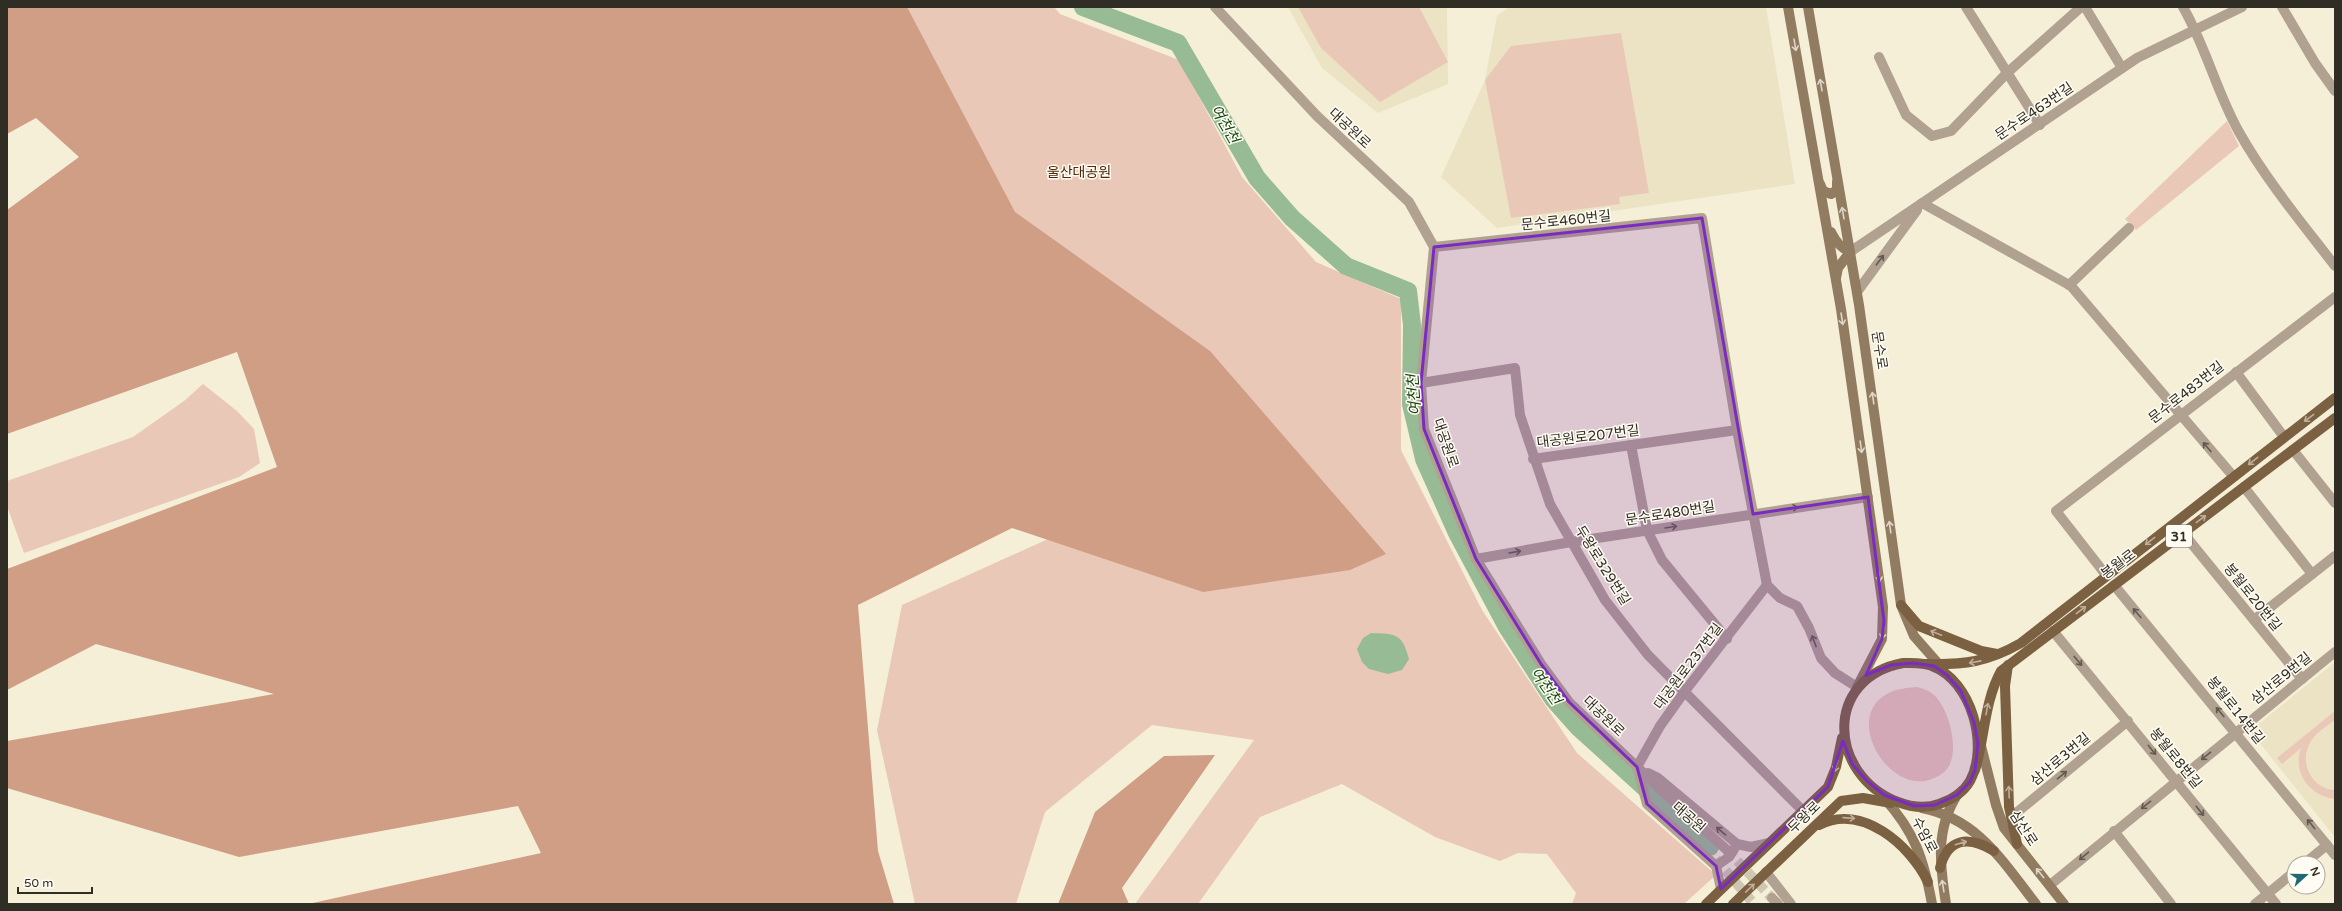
<svg xmlns="http://www.w3.org/2000/svg" width="2342" height="911" font-family="'Varela Round','Noto Sans KR',sans-serif">
	<rect width="100%" height="100%" fill="#f5efd7"/>
	<g fill="#ebe3c3">
		<path d="M1288,7H1447L1448,84L1378,113L1322,68Z"/>
		<path d="M1509,7H1766L1795,184L1497,228L1441,177L1485,80L1497,16Z"/>
		<path d="M2335,662V837L2250,731Z"/>
	</g>
	<g fill="#e9c8b7">
		<path d="M742,7H1054L1060,14L1179,60L1242,177L1316,262L1401,299V450L1482,610L1577,753L1716,875L1684,904H1572L1576,893L1547,854L1518,853L1500,861L1435,837L1342,784L1260,817L1198,904H1135L1254,740L1152,725L1045,812L1016,904H915L877,730L902,605L1048,539Z"/>
		<path d="M1298,7H1419L1448,62L1380,102L1321,48Z"/>
		<path d="M1621,33L1649,193L1619,197L1620,204L1511,218L1485,80L1511,46Z"/>
		<path d="M2227,121L2239,146L2136,230L2125,219Z"/>
		<path d="M203,384L237,411L254,429L260,463L239,477L24,553L7,506V481L133,437L184,401Z"/>
		<path d="M1917,687C1924,689 1931,691 1936,697C1950,712 1962,757 1944,772C1891,816 1820,690 1917,687Z"/>
		<path d="M2335,711V720C2327,726 2317,732 2311,741C2298,761 2311,789 2335,790V799C2310,796 2292,773 2301,748L2282,764L2277,758Z"/>
	</g>
	<g fill="#cf9e85">
		<path d="M7,7H907L1015,212L1210,351L1386,554L1350,570L1203,592L1012,528L858,605L878,851L894,904H308L541,853L518,806L239,857L7,788V741L274,694L96,644L7,690V569L277,467L237,352L7,434V210L79,157L36,118L7,134Z"/>
		<path d="M1215,755L1122,888L1129,904H1058L1095,812L1164,756Z"/>
	</g>
	<path fill="#97bb94" d="M1371,633C1396,634 1402,633 1409,659L1402,670L1388,674L1369,669L1362,662L1357,649L1363,638Z"/>
	<g fill="none" stroke-linecap="round" stroke-linejoin="round">
		<path stroke="#97bb94" stroke-width="18" d="M1083,7L1178,43L1257,178L1292,218L1346,266L1408,291L1412,325L1411,404L1424,459L1457,533L1507,627L1553,699L1578,727L1710,847"/>
		<g stroke="#cec8b3" stroke-width="10" stroke-dasharray="10 5" stroke-linecap="butt">
			<path d="M1727,850L1772,898"/>
			<path d="M1716,859L1754,904"/>
		</g>
		<g stroke="#b0a190" stroke-width="10">
			<path d="M1966,7L2040,125"/>
			<path d="M2085,7L2122,68"/>
			<path d="M2183,7C2206,47 2217,93 2239,132C2266,180 2302,223 2335,266"/>
			<path d="M1879,57L1906,115L1932,136L1951,131L2007,73L2081,7"/>
			<path d="M1922,203L2071,286L2233,476"/>
			<path d="M1434,247L1702,218L1737,430L1767,585L1780,598L1797,606L1809,628L1821,658L1835,673L1857,687"/>
			<path d="M2069,285L2129,228"/>
			<path d="M2236,372L2284,437"/>
			<path d="M1421,383L1515,368L1520,415L1550,504L1605,600L1648,655L1803,811"/>
			<path d="M1631,445L1647,530L1662,560L1727,639"/>
			<path d="M2293,450L2335,503"/>
			<path d="M1533,459L1737,430"/>
			<path d="M2244,487L2312,574"/>
			<path d="M2183,533L2302,679"/>
			<path d="M1476,559L1571,542L1868,497"/>
			<path d="M2106,575L2056,511L2335,297"/>
			<path d="M2114,585L2335,855"/>
			<path d="M2254,620L2335,556"/>
			<path d="M2053,631L2276,904"/>
			<path d="M1637,767L1660,726L1685,691L1767,585"/>
			<path d="M2010,818L2128,721"/>
			<path d="M2114,831L2171,904"/>
			<path d="M2305,863L2327,845"/>
			<path d="M2050,885L2335,652"/>
			<path d="M2255,904L2294,872"/>
		</g>
		<g stroke="#b0a190" stroke-width="10">
			<path d="M1215,7L1317,116L1409,202L1434,247L1421,383L1424,429L1476,559L1541,664L1569,702L1678,806L1727,850"/>
			<path d="M2282,7L2315,63L2335,91"/>
			<path d="M1850,252L2137,58L2242,7"/>
			<path d="M1857,292L1917,210"/>
			<path d="M1637,767L1647,804L1716,866L1721,889"/>
			<path d="M1648,773L1658,778L1737,844L1751,847L1769,843"/>
			<path d="M1716,866L1729,857L1736,846"/>
			<path d="M1766,872L1791,904"/>
			<path d="M1772,898L1778,904"/>
		</g>
		<g stroke="#917c62" stroke-width="10">
			<path d="M1788,7L1841,309L1883,607L1882,639L1857,687"/>
			<path d="M1808,7L1859,305L1901,605L1914,636L1943,669"/>
			<path d="M1820,184L1823,191L1831,194L1837,190V182"/>
			<path d="M1831,232C1836,242 1840,247 1850,252"/>
			<path d="M1836,278L1838,268L1850,252"/>
			<path d="M1980,742L1996,805L2004,828L2064,904"/>
			<path d="M1884,798C1915,832 1924,860 1932,904"/>
			<path d="M1922,808C1978,819 2003,862 2036,904"/>
			<path d="M1946,904C1940,866 1935,830 1957,795"/>
		</g>
		<g stroke="#7b6141" stroke-width="10">
			<path d="M1901,605L1919,626L1981,651L1997,654"/>
			<path d="M1903,663C1912,663 1923,662 1932,666C1972,681 1989,746 1970,781C1963,793 1951,800 1939,804C1925,809 1911,807 1898,802C1828,775 1823,678 1903,663Z"/>
			<path d="M1926,664C1964,665 1988,662 2021,643L2335,398"/>
			<path d="M2008,665L2005,686L2009,807L2017,844"/>
			<path d="M1975,770C1985,737 1984,702 2001,671L2335,418"/>
			<path d="M1819,825C1862,803 1910,845 1928,882"/>
			<path d="M1940,868C1948,837 1969,836 1994,851"/>
			<path d="M1706,904L1828,787L1836,767L1842,738"/>
			<path d="M1733,904L1841,801L1863,798L1891,803"/>
		</g>
	</g>
	<defs><path id="oneway-shaft" d="M-6 0H5M1.5-3L5.5 0L1.5 3" fill="none" stroke-width="1.6" stroke-linecap="round" stroke-linejoin="round"/></defs>
	<g stroke="#ded6c8">
		<use href="#oneway-shaft" transform="translate(1795 45) rotate(80)"/>
		<use href="#oneway-shaft" transform="translate(1821 85) rotate(-100)"/>
		<use href="#oneway-shaft" transform="translate(1843 213) rotate(-100)"/>
		<use href="#oneway-shaft" transform="translate(1842 319) rotate(81)"/>
		<use href="#oneway-shaft" transform="translate(1873 398) rotate(-98)"/>
		<use href="#oneway-shaft" transform="translate(1861 447) rotate(82)"/>
		<use href="#oneway-shaft" transform="translate(1890 527) rotate(-98)"/>
		<use href="#oneway-shaft" transform="translate(1879 576) rotate(82)"/>
		<use href="#oneway-shaft" transform="translate(1883 633) rotate(99)"/>
		<use href="#oneway-shaft" transform="translate(2040 873) rotate(-129)"/>
		<use href="#oneway-shaft" transform="translate(1943 886) rotate(-99)"/>
	</g>
	<g stroke="#635b4f">
		<use href="#oneway-shaft" transform="translate(1880 260) rotate(-53)"/>
		<use href="#oneway-shaft" transform="translate(2207 447) rotate(-131)"/>
		<use href="#oneway-shaft" transform="translate(1792 508) rotate(-8)"/>
		<use href="#oneway-shaft" transform="translate(1671 527) rotate(-9)"/>
		<use href="#oneway-shaft" transform="translate(1515 552) rotate(-10)"/>
		<use href="#oneway-shaft" transform="translate(2137 613) rotate(-130)"/>
		<use href="#oneway-shaft" transform="translate(1814 641) rotate(-111)"/>
		<use href="#oneway-shaft" transform="translate(2078 661) rotate(50)"/>
		<use href="#oneway-shaft" transform="translate(2220 712) rotate(-130)"/>
		<use href="#oneway-shaft" transform="translate(2152 750) rotate(51)"/>
		<use href="#oneway-shaft" transform="translate(2206 756) rotate(141)"/>
		<use href="#oneway-shaft" transform="translate(2062 775) rotate(-40)"/>
		<use href="#oneway-shaft" transform="translate(2146 805) rotate(141)"/>
		<use href="#oneway-shaft" transform="translate(2200 811) rotate(51)"/>
		<use href="#oneway-shaft" transform="translate(2311 824) rotate(-129)"/>
		<use href="#oneway-shaft" transform="translate(1721 831) rotate(-140)"/>
		<use href="#oneway-shaft" transform="translate(2084 856) rotate(140)"/>
	</g>
	<g stroke="#bdae9a">
		<use href="#oneway-shaft" transform="translate(2309 418) rotate(143)"/>
		<use href="#oneway-shaft" transform="translate(2253 461) rotate(142)"/>
		<use href="#oneway-shaft" transform="translate(2201 519) rotate(-37)"/>
		<use href="#oneway-shaft" transform="translate(2150 541) rotate(142)"/>
		<use href="#oneway-shaft" transform="translate(2081 610) rotate(-37)"/>
		<use href="#oneway-shaft" transform="translate(1936 633) rotate(-158)"/>
		<use href="#oneway-shaft" transform="translate(1975 662) rotate(169)"/>
		<use href="#oneway-shaft" transform="translate(1987 709) rotate(-80)"/>
		<use href="#oneway-shaft" transform="translate(1836 766) rotate(107)"/>
		<use href="#oneway-shaft" transform="translate(2009 792) rotate(-92)"/>
		<use href="#oneway-shaft" transform="translate(1849 818) rotate(4)"/>
		<use href="#oneway-shaft" transform="translate(1961 843) rotate(-16)"/>
		<use href="#oneway-shaft" transform="translate(1750 888) rotate(-44)"/>
	</g>
	<path fill="#7b2cbf" fill-opacity="0.2" stroke="#7b2cbf" stroke-width="3" stroke-linejoin="round" d="M1702,218L1753,514L1868,497L1884,621L1882,639L1866,675L1891,665L1914,663L1934,666L1947,675L1961,691L1974,722L1978,744L1975,770L1970,782L1957,795L1935,805L1914,806L1884,795L1867,781L1852,764L1843,741L1828,787L1721,889L1716,866L1647,804L1637,767L1569,702L1541,664L1476,559L1424,429L1421,383L1434,247Z"/>
	<g text-anchor="middle" stroke-width="3" stroke-linejoin="round" paint-order="stroke">
		<rect fill="#fffcf3" stroke="#6e6b62" stroke-width="1" x="2166" y="525" width="26" height="22" rx="3"/>
		<g font-size="13" font-weight="bold" fill="#302d24">
			<text x="2179" y="541">31</text>
		</g>
		<g font-size="14" fill="#302d24" stroke="#fffcf3">
			<text transform="translate(2034 111) rotate(-34)" y="5">문수로463번길</text>
			<text transform="translate(1350 128) rotate(43)" y="5">대공원로</text>
			<text transform="translate(1566 220) rotate(-6)" y="5">문수로460번길</text>
			<text transform="translate(1880 350) rotate(81)" y="5">문수로</text>
			<text transform="translate(2186 392) rotate(-38)" y="5">문수로483번길</text>
			<text transform="translate(1588 436) rotate(-7)" y="5">대공원로207번길</text>
			<text transform="translate(1446 443) rotate(71)" y="5">대공원로</text>
			<text transform="translate(1670 513) rotate(-9)" y="5">문수로480번길</text>
			<text transform="translate(2118 564) rotate(-37)" y="5">봉월로</text>
			<text transform="translate(1603 565) rotate(58)" y="5">두왕로329번길</text>
			<text transform="translate(2253 597) rotate(51)" y="5">봉월로20번길</text>
			<text transform="translate(1688 666) rotate(-53)" y="5">대공원로237번길</text>
			<text transform="translate(2281 678) rotate(-39)" y="5">삼산로9번길</text>
			<text transform="translate(2236 710) rotate(51)" y="5">봉월로14번길</text>
			<text transform="translate(1604 716) rotate(44)" y="5">대공원로</text>
			<text transform="translate(2176 758) rotate(51)" y="5">봉월로8번길</text>
			<text transform="translate(2060 759) rotate(-40)" y="5">삼산로3번길</text>
			<text transform="translate(1689 817) rotate(41)" y="5">대공원</text>
			<text transform="translate(1804 817) rotate(-44)" y="5">두왕로</text>
			<text transform="translate(2024 828) rotate(57)" y="5">삼산로</text>
			<text transform="translate(1925 835) rotate(63)" y="5">수암로</text>
		</g>
		<g font-size="14" fill="#532509" stroke="#fffcf3">
			<text x="1079" y="177">울산대공원</text>
		</g>
		<g font-size="15" font-style="italic" fill="#154712" stroke="#fffcf3">
			<text transform="translate(1225 124) rotate(60)" y="5">여천천</text>
			<text transform="translate(1414 395) rotate(-94)" y="5">여천천</text>
			<text transform="translate(1546 686) rotate(55)" y="5">여천천</text>
		</g>
	</g>
	<rect width="2342" height="911" fill="none" stroke="#302d24" stroke-width="16"/>
	<g transform="translate(2306 875) rotate(69)"><circle r="19" fill="#fffcf3" stroke="#aca9a0"/>
	<path d="M0-3L7 15L0 10L-7 15Z" fill="#206876"/>
	<text y="-6" font-size="11" font-weight="bold" text-anchor="middle" fill="#302d24">N</text>
	</g>
	<path d="M18 887v6h74v-6" fill="none" stroke="#302d24" stroke-width="2"/>
	<text x="24" y="887" font-size="12" fill="#302d24" stroke="#fffcf3" stroke-width="3" paint-order="stroke">50 m</text>
</svg>
